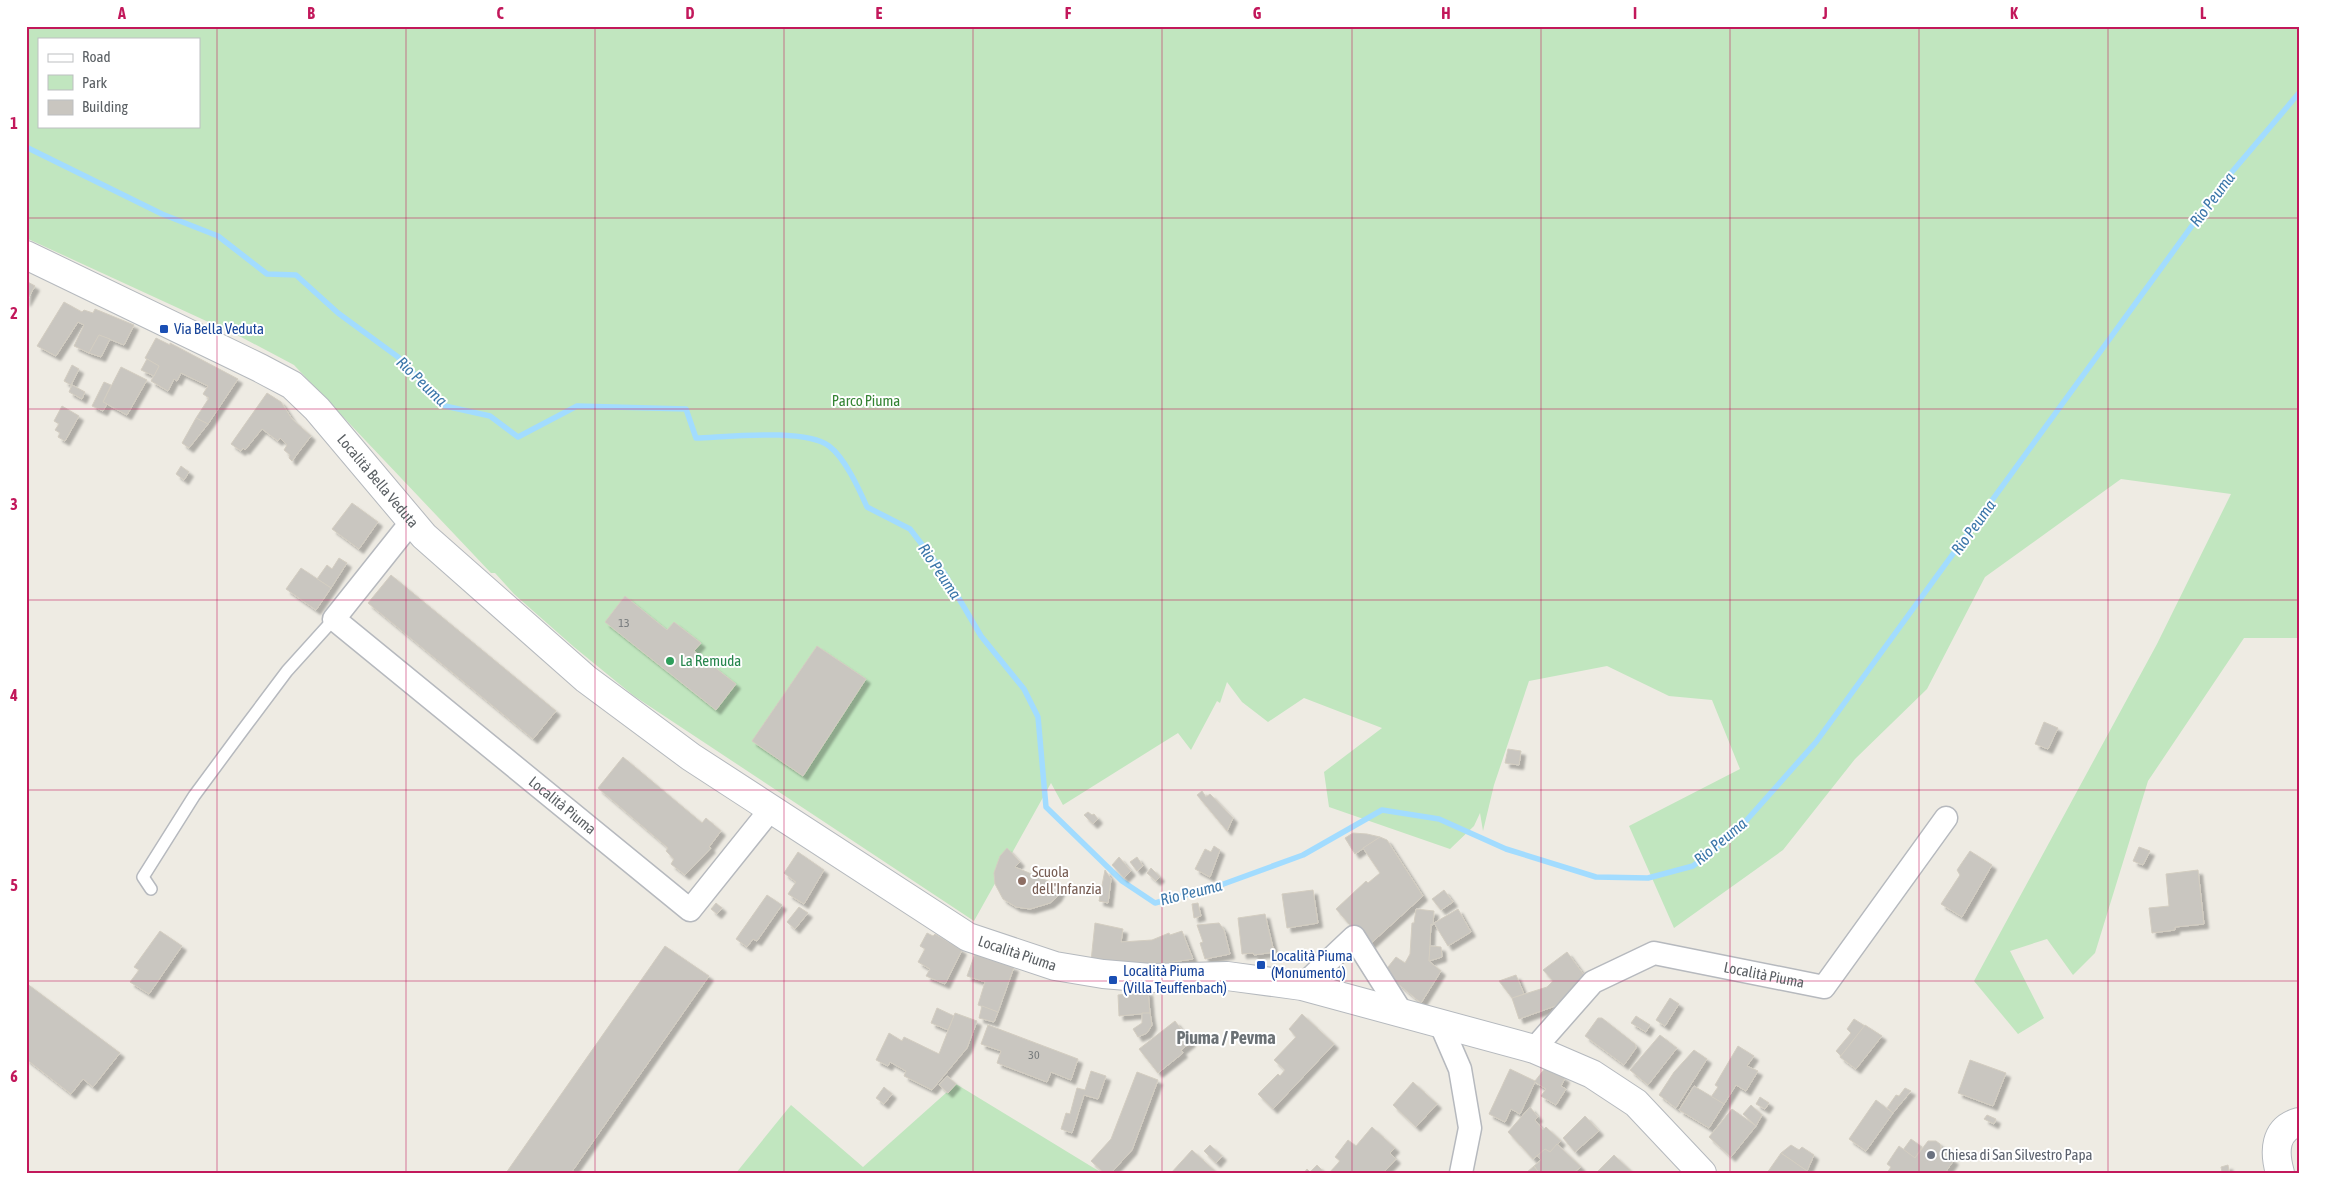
<svg xmlns="http://www.w3.org/2000/svg" width="2325" height="1199" font-family="'Asap Condensed',sans-serif">
	<defs>
		<filter id="shadow"><feDropShadow dx="4.5" dy="4.5" stdDeviation="1" flood-color="#0004"/></filter>
	</defs>
	<rect width="100%" height="100%" fill="#eeebe3"/>
	<g fill="#c1e6bf" fill-rule="evenodd">
		<path d="M26,26H2299V638H2244L2148,781L2095,953L2073,975L2047,939L2010,951L2044,1018L2018,1034L1974,981L2157,644L2231,494L2121,479L1985,577L1927,689L1855,759L1783,850L1674,928L1629,826L1740,769L1712,700L1669,696L1607,666L1529,681L1494,785L1483,831L1480,813L1474,826L1450,849L1329,807L1324,772L1382,728L1304,698L1268,722L1242,702L1227,682L1220,703L1217,701L1191,750L1178,733L1063,805L1051,783L974,921L634,696L574,647L514,594L495,573H491L294,365L241,337L26,238ZM39,39H199V126H39Z"/>
		<path d="M956,1084L1102,1173H736L791,1105L863,1167Z"/>
	</g>
	<g fill="none" stroke-linecap="round" stroke-linejoin="round">
		<path stroke="#a2dcff" stroke-width="5.5" d="M26,147L162,214L218,236L267,274L296,275L338,313L398,357L445,406L490,416L518,437L577,406L686,409L696,438C727,437 805,428 829,446C845,458 859,489 867,507L910,529L944,573L981,636L1024,689L1038,717L1046,807L1122,881L1155,903L1218,886L1303,855L1382,810L1439,819L1506,849L1596,877L1648,878L1693,866L1737,831L1816,742L2226,179L2299,93"/>
	</g>
	<g fill="#c9c6c0" stroke="#d3cdc1" filter="url(#shadow)">
		<path d="M26,281L35,286L26,302Z"/>
		<path d="M64,302L82,312L84,310L93,313L95,309L134,325L124,345L99,335L89,353L74,346L84,325L78,322L56,356L37,346Z"/>
		<path d="M99,335L110,339L101,357L89,353Z"/>
		<path d="M156,338L170,345V343L238,379L208,424L196,418L209,398L203,394L208,386L181,373L177,381L174,379L168,391L151,381L159,366L145,358Z"/>
		<path d="M147,359L159,366L154,376L141,370Z"/>
		<path d="M72,365L79,369L71,385L64,381Z"/>
		<path d="M121,367L147,380L127,415L103,402Z"/>
		<path d="M104,382L111,385L103,402L107,404L103,411L92,406Z"/>
		<path d="M72,385L85,392L82,399L69,392Z"/>
		<path d="M267,393L281,402L292,419L311,436L292,461L289,458L290,455L284,450L287,445L280,438L278,441L262,429L245,450L243,448L241,451L231,444Z"/>
		<path d="M62,406L79,416L65,441L58,437L60,433L55,430L59,424L54,421Z"/>
		<path d="M196,418L208,424L189,448L182,443Z"/>
		<path d="M181,466L189,472L184,480L176,474Z"/>
		<path d="M352,503L378,522L359,549L332,529Z"/>
		<path d="M339,558L347,563L331,588L317,579L327,565L332,569Z"/>
		<path d="M301,568L331,588L316,610L286,589Z"/>
		<path d="M391,575L556,711L533,739L368,603Z"/>
		<path d="M625,596L667,630L674,622L701,643L694,651L736,684L716,710L605,622Z"/>
		<path d="M817,646L866,679L803,776L752,741Z"/>
		<path d="M2044,722L2058,728L2048,749L2035,744Z"/>
		<path d="M1508,749L1521,751L1519,765L1505,763Z"/>
		<path d="M623,757L702,823L706,818L721,831L709,847L711,848L685,875L671,864L674,859L666,851L668,848L598,788Z"/>
		<path d="M1202,791L1206,797L1210,794L1233,818L1227,831L1197,795Z"/>
		<path d="M1088,812L1092,815L1094,814L1098,819L1093,824L1084,815Z"/>
		<path d="M1353,833L1367,834L1380,837L1355,854L1345,838Z"/>
		<path d="M1380,837L1387,840L1423,896L1368,946L1336,909L1366,881L1368,883L1380,873L1363,848Z"/>
		<path d="M1214,846L1220,850L1210,877L1195,869L1205,849L1211,852Z"/>
		<path d="M2139,847L2150,851L2143,865L2133,861Z"/>
		<path d="M1007,848L1020,862L1015,867L1062,887L1057,897L1050,903L1030,909L1016,907L1003,899L995,884L994,873L1000,856Z"/>
		<path d="M1970,851L1992,865L1962,917L1941,904L1960,875L1957,870Z"/>
		<path d="M798,852L824,870L804,904L788,894L796,882L784,873Z"/>
		<path d="M1119,857L1131,871L1124,878L1112,865Z"/>
		<path d="M1137,857L1143,866L1137,871L1130,862Z"/>
		<path d="M1151,868L1160,877L1156,881L1147,873Z"/>
		<path d="M1105,870L1111,879L1108,903L1099,901Z"/>
		<path d="M2198,870L2204,924L2175,927V930L2152,933L2149,908L2169,906L2166,874Z"/>
		<path d="M1313,890L1318,923L1287,928L1282,894Z"/>
		<path d="M1444,890L1453,902L1441,910L1432,899Z"/>
		<path d="M767,895L782,905L757,941L753,939L747,947L736,939Z"/>
		<path d="M716,903L722,908L717,914L711,909Z"/>
		<path d="M1198,903L1201,916L1194,918L1192,904Z"/>
		<path d="M799,907L808,913L795,929L787,922Z"/>
		<path d="M1416,909L1434,911L1433,925L1431,924L1429,961L1441,971L1421,1003L1384,972L1396,957L1405,963L1410,954L1412,923H1414Z"/>
		<path d="M1458,909L1471,932L1448,946L1434,923Z"/>
		<path d="M1265,914L1274,952L1254,955L1253,953L1242,954L1238,918Z"/>
		<path d="M1095,923L1123,929L1121,942L1152,940L1169,933L1170,935L1182,931L1193,959L1151,965L1091,961Z"/>
		<path d="M1219,923L1224,930L1230,954L1205,959L1200,943L1203,942L1197,925Z"/>
		<path d="M160,931L182,946L149,994L130,982L139,970L134,967Z"/>
		<path d="M927,933L933,936L935,934L962,950L945,984L926,976L930,969L918,962L925,949L920,946Z"/>
		<path d="M665,946L709,976L571,1173H506Z"/>
		<path d="M1430,946L1441,947L1442,957L1429,961Z"/>
		<path d="M1567,952L1587,979L1555,1006L1519,1019L1512,998L1547,987L1553,981L1543,970Z"/>
		<path d="M975,954L1014,967L998,1012L978,1005L985,982L967,976Z"/>
		<path d="M1516,975L1524,994L1512,998L1499,981Z"/>
		<path d="M26,983L120,1053L93,1087L83,1079L71,1094L26,1059Z"/>
		<path d="M1148,991L1150,1013L1119,1016L1118,995Z"/>
		<path d="M1670,998L1679,1004L1665,1026L1656,1020Z"/>
		<path d="M982,1006L998,1012L994,1022L979,1018Z"/>
		<path d="M937,1008L954,1016L948,1030L931,1023Z"/>
		<path d="M955,1013L977,1021L967,1048L932,1090L904,1076L906,1071L890,1062L888,1066L876,1060L889,1033L902,1041L904,1037L939,1054Z"/>
		<path d="M1142,1013H1150L1152,1025L1147,1033L1138,1037L1133,1029L1142,1023Z"/>
		<path d="M1302,1014L1334,1044L1273,1109L1258,1094L1278,1074L1280,1076L1285,1070L1274,1060L1296,1037L1289,1029Z"/>
		<path d="M1636,1016L1650,1025L1646,1032L1631,1023Z"/>
		<path d="M1598,1018H1602L1635,1044L1636,1048L1624,1065L1585,1036Z"/>
		<path d="M1854,1019L1865,1026L1841,1056L1836,1051L1851,1033L1847,1029Z"/>
		<path d="M1175,1021L1191,1042L1181,1050L1183,1053L1158,1073L1139,1049Z"/>
		<path d="M988,1025L1078,1059L1071,1080L1051,1072L1047,1082L997,1063L1001,1051L981,1044Z"/>
		<path d="M1865,1025L1882,1036L1856,1069L1840,1057Z"/>
		<path d="M1660,1035L1677,1048L1648,1085L1630,1070Z"/>
		<path d="M1738,1046L1754,1056L1747,1066L1758,1071L1746,1091L1736,1085L1724,1104L1711,1097L1718,1087L1715,1085Z"/>
		<path d="M1694,1050L1707,1059L1676,1108L1659,1095L1674,1072Z"/>
		<path d="M1970,1060L2006,1073L1993,1106L1958,1093Z"/>
		<path d="M1546,1067L1565,1078L1561,1086L1566,1089L1556,1105L1541,1096L1546,1089L1535,1082L1520,1114L1511,1109L1505,1122L1489,1114L1510,1069L1535,1081Z"/>
		<path d="M1091,1071L1106,1076L1098,1099L1084,1095L1072,1133L1061,1129L1066,1113L1070,1114L1077,1088L1085,1090Z"/>
		<path d="M1137,1072L1158,1080L1132,1150L1111,1173H1104L1091,1161L1111,1139Z"/>
		<path d="M947,1076L956,1084L948,1093L939,1085Z"/>
		<path d="M1413,1082L1437,1104L1416,1127L1393,1105Z"/>
		<path d="M1694,1086L1724,1104L1709,1128L1679,1110Z"/>
		<path d="M884,1087L892,1094L884,1104L876,1098Z"/>
		<path d="M1905,1088L1911,1091L1893,1113L1887,1108L1896,1095L1899,1096Z"/>
		<path d="M1760,1097L1769,1103L1765,1109L1756,1104Z"/>
		<path d="M1876,1100L1893,1113L1866,1151L1849,1139Z"/>
		<path d="M1751,1105L1762,1115L1756,1126L1743,1114Z"/>
		<path d="M1530,1107L1538,1117L1535,1120L1543,1130L1546,1127L1561,1141L1550,1152L1545,1149L1533,1159L1508,1132Z"/>
		<path d="M1732,1109L1756,1126L1731,1157L1709,1137Z"/>
		<path d="M1987,1115L1996,1119L1994,1124L1984,1119Z"/>
		<path d="M1585,1116L1599,1131L1575,1152L1563,1138Z"/>
		<path d="M1372,1127L1395,1148L1390,1153L1396,1159L1383,1173H1329L1340,1161L1335,1157L1348,1140L1356,1146Z"/>
		<path d="M1911,1139L1922,1147L1915,1158L1903,1150Z"/>
		<path d="M1928,1141H1936L1940,1144L1942,1153L1954,1160L1945,1173H1887L1891,1167L1887,1164L1899,1146L1915,1158Z"/>
		<path d="M1557,1144L1581,1167L1573,1173H1539L1534,1166L1541,1160L1537,1156L1545,1149L1550,1152Z"/>
		<path d="M1210,1145L1222,1156L1216,1163L1204,1151Z"/>
		<path d="M1791,1145L1799,1150L1802,1147L1814,1155L1807,1171L1781,1153Z"/>
		<path d="M1192,1150L1216,1172L1215,1173H1171Z"/>
		<path d="M1781,1153L1807,1171L1806,1173H1767Z"/>
		<path d="M1614,1155L1633,1173H1596Z"/>
		<path d="M1317,1165L1325,1173H1304L1307,1169L1310,1172Z"/>
		<path d="M2228,1165L2229,1171L2222,1172L2221,1167Z"/>
		<path d="M1534,1166L1539,1173H1526Z"/>
	</g>
	<g fill="none" stroke-linecap="round" stroke-linejoin="round">
		<defs>
			<path id="lane" d="M151,889L143,877L194,796L242,731L287,671L334,619"/>
			<g id="street">
				<path id="s1" d="M412,521L334,619L690,910L771,809"/>
				<path d="M1302,986L1354,937L1402,1013"/>
				<path d="M1441,1025L1460,1069L1470,1128L1461,1173"/>
				<path id="s2" d="M1534,1049L1593,982L1654,953L1824,987L1946,818"/>
			</g>
			<g id="secondary">
				<path id="s3" d="M26,255L260,368L292,385L317,409L424,536L586,679L691,757L968,937L1055,966L1103,974L1151,978L1227,976L1302,986L1534,1049L1592,1074L1636,1103L1702,1173"/>
				<path d="M2280,1173C2274,1152 2274,1129 2299,1122"/>
			</g>
		</defs>
		<use href="#lane" stroke="#b6b9be" stroke-width="14"/>
		<use href="#street" stroke="#b6b9be" stroke-width="25"/>
		<use href="#secondary" stroke="#b5b9be" stroke-width="30"/>
		<use href="#lane" stroke="#fff" stroke-width="11"/>
		<use href="#street" stroke="#fff" stroke-width="22"/>
		<use href="#secondary" stroke="#fff" stroke-width="28"/>
	</g>
	<path fill="none" stroke="#c2185b" stroke-width="1" stroke-opacity="0.55" d="M217,26V1173M406,26V1173M595,26V1173M784,26V1173M973,26V1173M1162,26V1173M1352,26V1173M1541,26V1173M1730,26V1173M1919,26V1173M2108,26V1173M26,218H2299M26,409H2299M26,600H2299M26,790H2299M26,981H2299"/>
	<g fill="#1a4fb4" stroke="#fff" stroke-width="2">
		<rect x="159" y="324" width="10" height="10" rx="2.5"/>
		<rect x="1256" y="960" width="10" height="10" rx="2.5"/>
		<rect x="1108" y="975" width="10" height="10" rx="2.5"/>
	</g>
	<circle fill="#2e9e5b" stroke="#fff" stroke-width="2" cx="670" cy="661" r="5"/>
	<circle fill="#8d6e63" stroke="#fff" stroke-width="2" cx="1022" cy="881" r="5"/>
	<circle fill="#6b7280" stroke="#fff" stroke-width="2" cx="1931" cy="1155" r="5"/>
	<g text-anchor="middle" stroke-width="4" stroke-linejoin="round" paint-order="stroke">
		<g font-size="12" fill="#767a7b">
			<text x="624" y="627">13</text>
			<text x="1034" y="1059">30</text>
		</g>
		<g font-size="15" fill="#164399" stroke="#fff" text-anchor="start">
			<text x="174" y="334">Via Bella Veduta</text>
			<text x="1271" y="961">Località Piuma<tspan x="1271" dy="17">(Monumento)</tspan></text>
			<text x="1123" y="976">Località Piuma<tspan x="1123" dy="17">(Villa Teuffenbach)</tspan></text>
		</g>
		<g font-size="15" fill="#348433" stroke="#fff">
			<text x="866" y="406">Parco Piuma</text>
		</g>
		<g font-size="15" fill="#5b6064" stroke="#fff">
			<text dy="5" stroke="none"><textPath href="#s3" startOffset="425">Località Bella Veduta</textPath></text>
			<text dy="5" stroke="none"><textPath href="#s1" startOffset="420">Località Piuma</textPath></text>
			<text dy="5" stroke="none"><textPath href="#s3" startOffset="1226">Località Piuma</textPath></text>
			<text dy="5" stroke="none"><textPath href="#s2" startOffset="269">Località Piuma</textPath></text>
		</g>
		<g font-size="15" fill="#27864d" stroke="#fff" text-anchor="start">
			<text x="680" y="666">La Remuda</text>
		</g>
		<g font-size="15" fill="#785e54" stroke="#fff" text-anchor="start">
			<text x="1032" y="877">Scuola<tspan x="1032" dy="17">dell'Infanzia</tspan></text>
		</g>
		<g font-size="15" fill="#5b616d" stroke="#fff" text-anchor="start">
			<text x="1941" y="1160">Chiesa di San Silvestro Papa</text>
		</g>
		<g font-size="16" font-style="italic" fill="#3c77aa" stroke="#fff">
			<text transform="translate(2212 199) rotate(-53)" y="6">Rio Peuma</text>
			<text transform="translate(422 381) rotate(44)" y="6">Rio Peuma</text>
			<text transform="translate(1973 527) rotate(-54)" y="6">Rio Peuma</text>
			<text transform="translate(940 571) rotate(56)" y="6">Rio Peuma</text>
			<text transform="translate(1720 841) rotate(-40)" y="6">Rio Peuma</text>
			<text transform="translate(1191 892) rotate(-14)" y="6">Rio Peuma</text>
		</g>
		<g font-size="18" font-weight="bold" fill="#6c7276" stroke="#fff">
			<text x="1226" y="1044">Piuma / Pevma</text>
		</g>
	</g>
	<rect width="2325" height="1199" fill="none" stroke="#ffffff" stroke-width="55"/>
	<rect x="38" y="38" width="162" height="90" fill="#ffffff" stroke="#bdbfc1"/>
	<rect x="48" y="54" width="25" height="8" fill="#ffffff" stroke="#bdbfc1"/>
	<text x="82" y="62" font-size="15" fill="#5b6064">Road</text>
	<rect x="48" y="75" width="25" height="15" fill="#c1e6bf" stroke="#bdbfc1"/>
	<text x="82" y="88" font-size="15" fill="#5b6064">Park</text>
	<rect x="48" y="100" width="25" height="15" fill="#c9c6c0" stroke="#bdbfc1"/>
	<text x="82" y="112" font-size="15" fill="#5b6064">Building</text>
	<rect x="28" y="28" width="2270" height="1144" fill="none" stroke="#c2185b" stroke-width="2"/>
	<g font-size="16" text-anchor="middle" font-weight="bold" fill="#c2185b">
		<text x="122" y="19">A</text>
		<text x="311" y="19">B</text>
		<text x="500" y="19">C</text>
		<text x="690" y="19">D</text>
		<text x="879" y="19">E</text>
		<text x="1068" y="19">F</text>
		<text x="1257" y="19">G</text>
		<text x="1446" y="19">H</text>
		<text x="1635" y="19">I</text>
		<text x="1825" y="19">J</text>
		<text x="2014" y="19">K</text>
		<text x="2203" y="19">L</text>
		<text x="14" y="129">1</text>
		<text x="14" y="319">2</text>
		<text x="14" y="510">3</text>
		<text x="14" y="701">4</text>
		<text x="14" y="891">5</text>
		<text x="14" y="1082">6</text>
	</g>
</svg>
